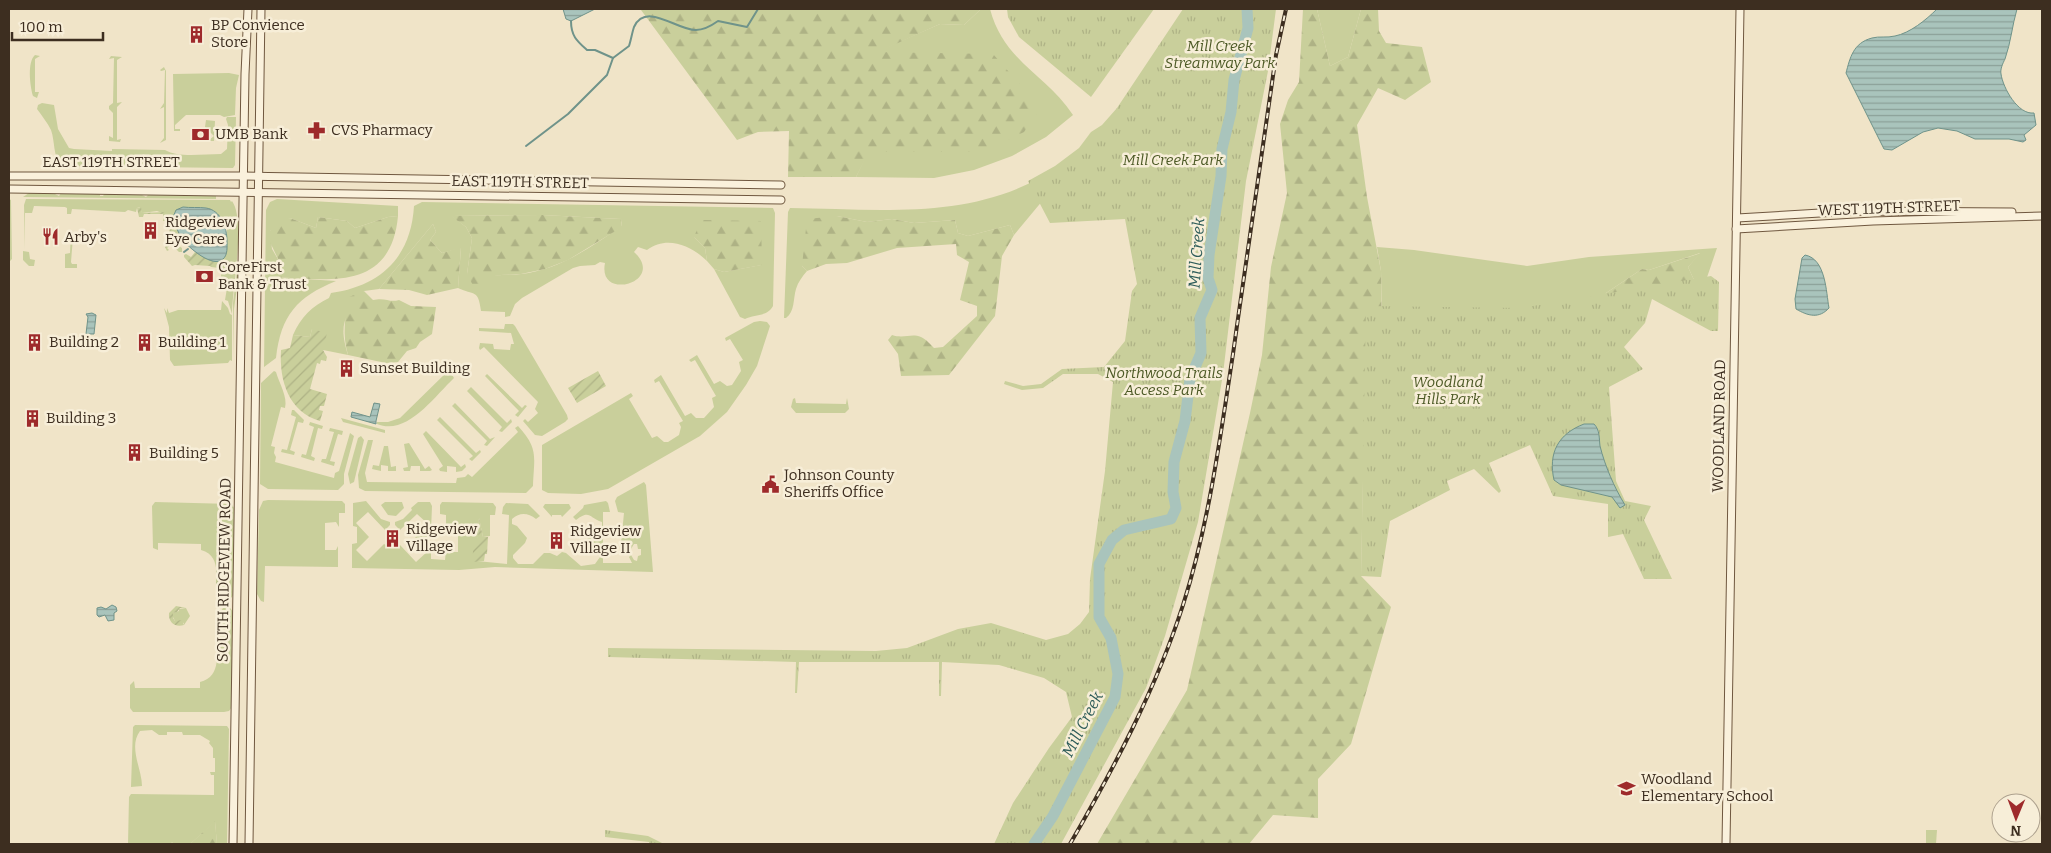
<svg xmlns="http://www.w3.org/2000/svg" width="2051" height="853" font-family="Bitter,serif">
	<defs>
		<pattern id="forest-firs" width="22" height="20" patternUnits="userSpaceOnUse" patternTransform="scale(1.25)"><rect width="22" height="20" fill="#c9cf9b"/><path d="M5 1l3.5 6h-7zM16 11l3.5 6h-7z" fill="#aeb285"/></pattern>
		<pattern id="park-tufts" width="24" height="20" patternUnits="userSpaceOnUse" patternTransform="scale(1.25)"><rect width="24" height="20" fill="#c9cf9b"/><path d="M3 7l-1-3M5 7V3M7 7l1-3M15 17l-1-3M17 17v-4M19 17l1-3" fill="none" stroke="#aeb285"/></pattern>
		<pattern id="garden-furrows" width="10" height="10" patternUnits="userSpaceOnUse" patternTransform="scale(1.25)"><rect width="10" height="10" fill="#c9cf9b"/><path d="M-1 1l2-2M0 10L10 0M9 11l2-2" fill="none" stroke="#aeb285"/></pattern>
		<pattern id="water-rules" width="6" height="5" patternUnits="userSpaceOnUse" patternTransform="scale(1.25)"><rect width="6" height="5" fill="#a9c4bc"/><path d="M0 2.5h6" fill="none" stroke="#8ba098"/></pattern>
	</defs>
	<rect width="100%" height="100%" fill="#f0e4c8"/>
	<g fill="#c9cf9b" fill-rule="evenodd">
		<path d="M981,9H990C1004,62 1046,74 1073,115L1046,137L1012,156L974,170L934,178L856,177L868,152H983L876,52L940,24L964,25Z"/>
		<path d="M1317,9H1361L1348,57L1330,66Z"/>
		<path d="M35,55L40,56L35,59V92H39L37,98L33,96C30,86 27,62 35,55Z"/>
		<path d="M111,56L122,57L117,60V103L122,102L117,107V140L121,139L120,142L109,141V136L113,138V113L109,109V106L113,103L114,58L109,59Z"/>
		<path d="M164,67L166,71V140L160,143L164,138V107L160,109L164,103L165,70L161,71L160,70Z"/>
		<path d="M229,73L239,75L236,88L235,115L224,117L220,115H186L175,125V129H180V131H174L173,74Z"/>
		<path d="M42,103L54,105L58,129L69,148L74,149L112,151V149L165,150C178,158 203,154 221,154L227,149L228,125L226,119L227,117H236L235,165L233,168L61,166C53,157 55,141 51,130C47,122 42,116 37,109L38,105Z"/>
		<path d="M206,120L215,121L214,141H208L214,136L205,127Z"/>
		<path d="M1108,122L1014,235L1010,225L968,236L958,233L955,220L914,223L892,219L867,222L837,216L802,266L807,271C802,277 798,282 796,289C793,299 795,311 786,318H784L788,212L790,208C881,209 981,222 1060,165C1077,153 1092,136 1108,122Z"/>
		<path d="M29,193H53L59,196L61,193H96L100,194V196H103L105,193L142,195L146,197L148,195L214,196H216V199L23,197Z"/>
		<path d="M9,199L11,200L12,259L9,262L10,251H9Z"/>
		<path d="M26,199L230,200L231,202L232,201C246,220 232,289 232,314L228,301L225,300L228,282L224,277L223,281L220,282L222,269L219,264L226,254L227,227L213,211L206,208H180L175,212L171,220L165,219V214L157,211L142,213L140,207L137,208L136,212L128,210L125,212L72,209L71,214H67V208L65,207L34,206L32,213H25V250L24,205Z"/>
		<path d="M277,199L398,206V216L388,217L355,228L347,221L318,217L316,228L290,218L270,231L272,249L279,261L273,266L275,277L336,281C297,297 281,315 276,358L264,367L266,210L270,202Z"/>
		<path d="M422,202L773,208L775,213L773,306C767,317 755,314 745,319L740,317L714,269L724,272L761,265L694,237L705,248L707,261C692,246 667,235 647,250L638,247L634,252C667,282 597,302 605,263L600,262L595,265L580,266L573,268L522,298L515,304L510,316L505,317V312L481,311C478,288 474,296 458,288L461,248L442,253L430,240L436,232L433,224L379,289L364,291C345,316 338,323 348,355L323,350L312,329L310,337L293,335C301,317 312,306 329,298L331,293C381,286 411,257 414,206ZM542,215L621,219L622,226C591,247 559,270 521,274C515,275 508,274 502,275C487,276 483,276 467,274L472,238L466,227L452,216Z"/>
		<path d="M71,232L78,233L73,237L71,262L72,264H77V268H65V254L70,253Z"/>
		<path d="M1377,247L1414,250L1527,266L1589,257L1717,248L1701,295L1688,267L1700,253L1649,270L1642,269L1606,293L1581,323L1382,320L1381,271Z"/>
		<path d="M23,251L29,252L30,259L35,260L34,266H29L23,260Z"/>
		<path d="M238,262L239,273L234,309V358L233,303Z"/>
		<path d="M222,301L228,308L230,314L232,315V361L230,360L228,363L174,366L170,360L169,327L164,308L167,313V308L169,313L178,310H221Z"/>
		<path d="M760,321L767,322L770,326L757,366L746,385L727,412L700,436L608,489L581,494L548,493L542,490V445L631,393L633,396L629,399L652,438L657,436L664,442H668L679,435L681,427L679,423L683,421L659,381L655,383L654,380L661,375L685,416L691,413L696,418H704L714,407L712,398L716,396L695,360L691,362L689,360L697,355L714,384L720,381L727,386L732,385L741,371L739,362L743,360L730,339L726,341L725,338L754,322Z"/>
		<path d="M505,324H513L515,326L567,415L568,419L565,422L542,436L535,435L523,421L525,419L528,422L538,413L535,409L538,402L484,347L480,350L479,348L480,343L493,344L494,349L510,350L511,344H514L511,333L479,331V328L504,329Z"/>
		<path d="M449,370L454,378C433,398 407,436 377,424V422H388L400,418Z"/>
		<path d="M274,371L276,372C279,383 288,397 285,408L281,407L271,446L275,447L274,453L276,457L275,462L334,478L335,473L339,471L350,433L354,436L344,474V484L338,490L268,489L260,484L261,383Z"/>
		<path d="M487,374L522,408L525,405L527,406L518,417L515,415L519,411L485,376Z"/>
		<path d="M471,387L507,423L511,419L512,422L502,432L499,431L502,427L467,391Z"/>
		<path d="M795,398L796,403L846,404L847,398L849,409L845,413H796L791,407L793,399Z"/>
		<path d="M455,403L490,439L495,437L487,446L484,445L487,441L452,406Z"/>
		<path d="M292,410H294L304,420L303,423L298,422L290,450L295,452L294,455L281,452L282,449L287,450L296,417L291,415Z"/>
		<path d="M440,417L476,453L480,450L481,452L472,461L469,459L473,456L437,420Z"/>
		<path d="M341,418L385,430V433L343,422Z"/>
		<path d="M310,422L323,426L322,429L318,428L311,456L315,458L314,461L301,457L302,454L306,455L314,427L309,425Z"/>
		<path d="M518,426C539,449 534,456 533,486L526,493L365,491L359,488L358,475L368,440H373L365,473L367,482L456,483L457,478L465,477L468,474L472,477L518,432L515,428Z"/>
		<path d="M330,428L343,431L342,435L338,434L330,461L335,462L334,466L321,462L322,459H326L334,432L329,431Z"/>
		<path d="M426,431L461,467L465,464L466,467L462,471L456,472V467L447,466V472L440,471L439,469L443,466L423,434Z"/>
		<path d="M361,436L364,440L354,482L350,484L348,474L358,438Z"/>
		<path d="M409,443L425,469L429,466L432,470L430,471H420V466H411L410,471H404L403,468L408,467L404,444Z"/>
		<path d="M384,446H388L391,467L396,466V471H388V466L381,465V471L372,469L373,465L379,466Z"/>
		<path d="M644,482L646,485L653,572L495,567L459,570L352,568V544L357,543V527L353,526V503L366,501L381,519L390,522V525L385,530L368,512L356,523L369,537L356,550L367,561L384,544L392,548L400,545L416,562L428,551L415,537L428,524L417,514L400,530L395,525V522L403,519L412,510L411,508L418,502H430L432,506L431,531L427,532V544H431V559L445,560L446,549L448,552H458V525L446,524V515L440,514V505L442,502L493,503L496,507L495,515H490V536L483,537L479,518L478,537L473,555L477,561L507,564L509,515L502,514L503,507L506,503L528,504L540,516L536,519C528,513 520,512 512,519V524L517,526L527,538L525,543L513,555V558L518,564H533L544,553H550L557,556L562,552L566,553L581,566L595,564L600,557L591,546L586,544V540L602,526V522C589,518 590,509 576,520L573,517L583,508L584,505L606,501L608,503L610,512H603V563H632L629,557L631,555L634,560L637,561L638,556L641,555V549H638L637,544H634L631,549L630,543H621L624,513L618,512L615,501L617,497Z"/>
		<path d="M268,500L342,501L345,504V513H339V527L336,522L325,523V550H336L338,546V567L265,566L264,602L261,601L257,594L259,510L263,501Z"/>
		<path d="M155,502L232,504L235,510L234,594L231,598L223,599C210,585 226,557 201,550V544L158,543V550L153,548L152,506Z"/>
		<path d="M385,502H402L404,508L396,516L388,515L381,505Z"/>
		<path d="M545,504H569L571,508L562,517L561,515H552V517L543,507Z"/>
		<path d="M186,608L190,616L184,625V623L175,621L172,615L173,613L179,611V609Z"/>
		<path d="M223,608H230L234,613L232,707L229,711L224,712H133L130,708V685L134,681L135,688H200V682C223,676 216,652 216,633L220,630L218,616Z"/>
		<path d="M135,725L227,726L229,729L227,844H217L215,822L190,844H173L172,842L171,844H128L129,797L131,794L214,795V775H211L210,772H215V758H213V748L209,743L210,741L200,735H183L182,732H167V735H159L152,730L140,731C128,747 142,769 142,786L131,787L133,727Z"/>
		<path d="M1926,830H1937L1936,844H1926Z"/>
	</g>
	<g fill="url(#forest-firs)">
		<path d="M645,9H981L964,25L940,24L878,52L993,54L1041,108L1024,132L983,152H869L856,177H788L789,131L758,132L737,140L641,10Z"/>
		<path d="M1303,9H1317L1330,66L1348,57L1361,9H1378L1379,31L1386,43L1422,47L1431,82L1405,100L1378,88L1357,125L1367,197L1381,271L1382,345L1606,293L1642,269L1649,270L1701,253L1688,267L1701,295L1652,293L1363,481L1361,576L1391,607L1351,744L1318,779V818L1273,815L1249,844H1097L1187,690L1250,413L1262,355L1271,267L1287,193L1280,124L1288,100L1299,82Z"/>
		<path d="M542,215L621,219L622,227L568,260L545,269L521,274L501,275L488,277L476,291L467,274L472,238L466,227L451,216Z"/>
		<path d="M398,216C391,291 330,280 275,277L269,273L279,261L270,242V231L278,221L290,218L316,228L318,217L347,221L355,228L388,217Z"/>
		<path d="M837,216L867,222L892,219L914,223L955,220L958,233L968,236L1010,225L1014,235L1002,256L995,316L949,375L901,376L898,354L888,340L892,335C904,339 911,333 921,337C926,339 931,345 934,348L943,347L977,316V306L960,300L969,262L957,255L956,244L897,248L847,263L826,264L807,271L802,266L807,219Z"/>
		<path d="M701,220L761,221L762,265L724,272L714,269L707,261L705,248L694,237Z"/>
		<path d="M433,224L436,232L430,240L442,253L461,247L458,288L427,295L409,290L379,289Z"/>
		<path d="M364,291L373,300C386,297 389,303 399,300L411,306L436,307L432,334L420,342L416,348L407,351L398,362L386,363L348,355C342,335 345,317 349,297Z"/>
		<path d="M215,821L217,844H190Z"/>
	</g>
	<g fill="url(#park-tufts)">
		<path d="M1007,9H1154L1091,97L1019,37L1008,17Z"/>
		<path d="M1183,9H1276L1268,71L1246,181L1223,374L1198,522L1165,636L1146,688L1061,844H994L1013,803L1049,748L1072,717L1066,692L1044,678L999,665L942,662L941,696H939V662H799L797,693H795L796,662L608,657V648L876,651L907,648L958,629L991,623L1046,640L1068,634L1080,624L1089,612L1090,579L1105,471L1113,382L1098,374H1063L1043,388L1022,390L1004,384L1005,381L1023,386L1041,384L1062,369L1104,367L1125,341L1132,291L1137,284L1125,219L1050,223L1028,181L1055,166L1079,148L1091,132L1102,125L1117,108Z"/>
		<path d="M1711,276L1719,282L1718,331H1711L1652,299L1645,323L1624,347L1643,369L1609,387L1616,481L1625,501L1651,506L1644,520L1672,579H1644L1623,534L1608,537V504L1553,496L1530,445L1489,463L1501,491L1499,493L1474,469L1447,481L1450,490L1390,521L1381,577L1361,576L1366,306L1521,308Z"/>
		<path d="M605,830L648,836L664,844L657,843L649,844V842L605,837Z"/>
	</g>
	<g fill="url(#garden-furrows)">
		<path d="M141,207L142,213L165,212L166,219L171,220L174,214L175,226L183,240L179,246L182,248V252H179L173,246L175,241L172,231L171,245L167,248L169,250L167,251L165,247L169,243L170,221H163V214H144L143,217H139L137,208Z"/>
		<path d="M195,252L214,261L223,259L219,264L222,271L219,268L211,267L210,266L195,265L192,266L184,257V255L186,254L191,257Z"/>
		<path d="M312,329L327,333L323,350L327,357L326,361L321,360L320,364L317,363L310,389L327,394L324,406H320L319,410L323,411L320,421C289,412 279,381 281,350L290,348L293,335L310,337Z"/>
		<path d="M598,371L606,386L577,403L568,388Z"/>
		<path d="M479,518L483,537H488L487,554H485L484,561L472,562L474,541L478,537Z"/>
		<path d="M216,570L221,576V582L218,584L219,594L223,599H218L216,597Z"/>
		<path d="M176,606L186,608H180L177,612L173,613V618L175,621L182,620L184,625C175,628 168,622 169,613Z"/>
	</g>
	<g fill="url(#water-rules)" stroke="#6f938a">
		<path d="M563,9H595L571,21L566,19Z"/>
		<path d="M1937,9H2017C2012,26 2011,42 2005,59C2003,63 2000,69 2001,74C2003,88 2018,115 2034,113L2036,125L2024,135L2026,140L2023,142L2009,139H1975L1957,131L1938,128L1923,132L1892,150L1884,149L1846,73C1850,58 1853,43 1872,38C1879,36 1887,38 1895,36C1910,33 1926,20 1937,9Z"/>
		<path d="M183,207C190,208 199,207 206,208C221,210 227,228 227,241C227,246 228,255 223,259C213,269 188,247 182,239C178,232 175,225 173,217L176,210Z"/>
		<path d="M1805,255C1826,259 1826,292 1829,308C1819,319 1808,316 1796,309L1795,299L1802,258Z"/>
		<path d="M92,313L96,315L94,334H86L88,317L86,314Z"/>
		<path d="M374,403L380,404L376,421V424L351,417L352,412L370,417Z"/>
		<path d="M1584,424H1594C1600,430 1599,438 1600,446C1605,466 1614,487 1625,505L1620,508L1612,497L1561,485L1554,480C1548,453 1558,434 1584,424Z"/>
		<path d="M112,605L116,607L117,611L114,613V620L108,621L105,615L99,617L97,615V608L101,607L106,609Z"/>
	</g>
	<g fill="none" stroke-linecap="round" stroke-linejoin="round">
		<g stroke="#6f938a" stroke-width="2">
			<path d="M571,21C571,36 577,41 587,50H595L613,58"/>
			<path d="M526,146L568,114L607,75L613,58L629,46C631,40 632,33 634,27C646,1 678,31 696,30C704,30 711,26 718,21L747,27L758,9"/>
			<path d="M184,252L188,249"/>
		</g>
		<path stroke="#a9c4bc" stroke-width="11" d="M1034,844L1053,816L1115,697L1118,674L1111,638L1099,617V564L1112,540L1124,530L1171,519L1176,508L1173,492L1174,462L1185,421L1190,379L1201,353L1200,318L1212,290L1208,278L1209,255L1221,176L1222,149L1231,112L1234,80L1248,28L1247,9"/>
		<defs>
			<g id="secondary">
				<path d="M9,176H244L781,185"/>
				<path d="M9,189L781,200"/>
				<path d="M1737,218L1854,211L2012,212"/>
				<path d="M1736,229L1873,221L2042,216"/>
				<path d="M233,844L245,74L248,9"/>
				<path d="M249,844L261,9"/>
				<path d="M1726,844L1740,9"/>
			</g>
		</defs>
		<use href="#secondary" stroke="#6f573f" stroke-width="9"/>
		<use href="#secondary" stroke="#faf1dc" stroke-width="7"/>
		<defs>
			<path id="rail" d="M1070,844C1114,768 1156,689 1183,605C1209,524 1220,438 1233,354C1247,254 1262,154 1276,55L1286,9"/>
		</defs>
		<use href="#rail" stroke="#3d2e20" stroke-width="4"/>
		<use href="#rail" stroke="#f7eed8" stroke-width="2" stroke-dasharray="5.5" stroke-linecap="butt"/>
	</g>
	<defs>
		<symbol id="building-bare" viewBox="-9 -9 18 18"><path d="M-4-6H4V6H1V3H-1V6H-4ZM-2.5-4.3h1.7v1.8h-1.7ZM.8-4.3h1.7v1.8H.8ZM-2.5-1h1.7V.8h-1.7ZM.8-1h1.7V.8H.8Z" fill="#9e2a2b" stroke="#f7eed8" stroke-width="2.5" paint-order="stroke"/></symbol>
		<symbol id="pharmacy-bare" viewBox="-9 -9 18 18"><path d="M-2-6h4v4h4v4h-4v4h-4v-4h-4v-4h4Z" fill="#9e2a2b" stroke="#f7eed8" stroke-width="2.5" paint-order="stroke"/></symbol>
		<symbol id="bank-bare" viewBox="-9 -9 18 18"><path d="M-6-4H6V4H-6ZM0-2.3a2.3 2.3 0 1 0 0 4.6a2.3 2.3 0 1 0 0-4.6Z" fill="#9e2a2b" stroke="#f7eed8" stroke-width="2.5" paint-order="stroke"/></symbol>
		<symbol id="restaurant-bare" viewBox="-9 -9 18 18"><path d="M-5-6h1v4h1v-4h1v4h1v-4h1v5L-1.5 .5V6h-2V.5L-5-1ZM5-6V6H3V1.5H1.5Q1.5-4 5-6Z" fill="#9e2a2b" stroke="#f7eed8" stroke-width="2.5" paint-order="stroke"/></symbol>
		<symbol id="civic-bare" viewBox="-9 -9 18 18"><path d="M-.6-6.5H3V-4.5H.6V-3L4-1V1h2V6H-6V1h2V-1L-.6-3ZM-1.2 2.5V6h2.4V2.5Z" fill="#9e2a2b" stroke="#f7eed8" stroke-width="2.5" paint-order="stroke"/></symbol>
		<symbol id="school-bare" viewBox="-9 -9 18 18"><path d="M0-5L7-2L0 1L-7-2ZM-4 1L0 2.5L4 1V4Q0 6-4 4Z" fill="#9e2a2b" stroke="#f7eed8" stroke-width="2.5" paint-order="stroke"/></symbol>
	</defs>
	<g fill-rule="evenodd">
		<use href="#building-bare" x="184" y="22" width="25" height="25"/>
		<use href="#pharmacy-bare" x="304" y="118" width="25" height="25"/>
		<use href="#bank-bare" x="188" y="122" width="25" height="25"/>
		<use href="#building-bare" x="138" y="218" width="25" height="25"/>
		<use href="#restaurant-bare" x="38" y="224" width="25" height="25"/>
		<use href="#bank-bare" x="192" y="264" width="25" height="25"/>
		<use href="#building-bare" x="22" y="330" width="25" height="25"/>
		<use href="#building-bare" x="132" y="330" width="25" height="25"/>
		<use href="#building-bare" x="334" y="356" width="25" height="25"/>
		<use href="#building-bare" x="20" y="406" width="25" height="25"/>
		<use href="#building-bare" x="122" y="440" width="25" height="25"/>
		<use href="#civic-bare" x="758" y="472" width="25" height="25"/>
		<use href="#building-bare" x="380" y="526" width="25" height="25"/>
		<use href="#building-bare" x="544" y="528" width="25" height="25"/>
		<use href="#school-bare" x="1614" y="776" width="25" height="25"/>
	</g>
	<g text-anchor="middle" stroke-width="5" stroke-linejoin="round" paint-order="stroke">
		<g font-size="15" fill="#3d2e20" stroke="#f7eed8" text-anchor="start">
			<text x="211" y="30">BP Convience<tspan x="211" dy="17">Store</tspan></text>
			<text x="331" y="135">CVS Pharmacy</text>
			<text x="215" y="139">UMB Bank</text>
			<text x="165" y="227">Ridgeview<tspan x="165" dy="17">Eye Care</tspan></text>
			<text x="64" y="242">Arby's</text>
			<text x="218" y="272">CoreFirst<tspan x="218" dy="17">Bank &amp; Trust</tspan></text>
			<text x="49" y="347">Building 2</text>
			<text x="158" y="347">Building 1</text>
			<text x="360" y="373">Sunset Building</text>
			<text x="46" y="423">Building 3</text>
			<text x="149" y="458">Building 5</text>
			<text x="784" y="480">Johnson County<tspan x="784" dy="17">Sheriffs Office</tspan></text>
			<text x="406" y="534">Ridgeview<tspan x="406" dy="17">Village</tspan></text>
			<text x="570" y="536">Ridgeview<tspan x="570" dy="17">Village II</tspan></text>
			<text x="1641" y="784">Woodland<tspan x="1641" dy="17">Elementary School</tspan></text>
		</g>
		<g font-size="15" font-style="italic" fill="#4d5a26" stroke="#f7eed8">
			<text x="1220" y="51">Mill Creek<tspan x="1220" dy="17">Streamway Park</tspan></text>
			<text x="1173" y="165">Mill Creek Park</text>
			<text x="1164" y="378">Northwood Trails<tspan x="1164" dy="17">Access Park</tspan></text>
			<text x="1448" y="387">Woodland<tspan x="1448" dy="17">Hills Park</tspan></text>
		</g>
		<g font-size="15" fill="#3d2e20" stroke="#f7eed8">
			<text x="111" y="167">EAST 119TH STREET</text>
			<text transform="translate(520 182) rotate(1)" y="5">EAST 119TH STREET</text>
			<text transform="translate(1889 208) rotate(-2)" y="5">WEST 119TH STREET</text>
			<text transform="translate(1719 426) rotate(-89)" y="5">WOODLAND ROAD</text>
			<text transform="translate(224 570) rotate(-89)" y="5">SOUTH RIDGEVIEW ROAD</text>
		</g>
		<g font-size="16" font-style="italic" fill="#2f5d5a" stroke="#f7eed8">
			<text transform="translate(1196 253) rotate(-86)" y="6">Mill Creek</text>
			<text transform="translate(1082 724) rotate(-63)" y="6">Mill Creek</text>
		</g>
	</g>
	<rect width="2051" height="853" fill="none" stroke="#3d2e20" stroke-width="20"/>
	<g transform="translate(2016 818) rotate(181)"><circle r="24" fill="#f7eed8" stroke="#ada18e"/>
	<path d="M0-4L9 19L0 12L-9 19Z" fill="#9e2a2b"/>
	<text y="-8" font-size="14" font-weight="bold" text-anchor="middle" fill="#3d2e20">N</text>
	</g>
	<path d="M12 32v8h91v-8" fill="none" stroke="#3d2e20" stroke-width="2.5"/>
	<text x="20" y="32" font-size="15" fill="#3d2e20" stroke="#f7eed8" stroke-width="4" paint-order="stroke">100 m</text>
</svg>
